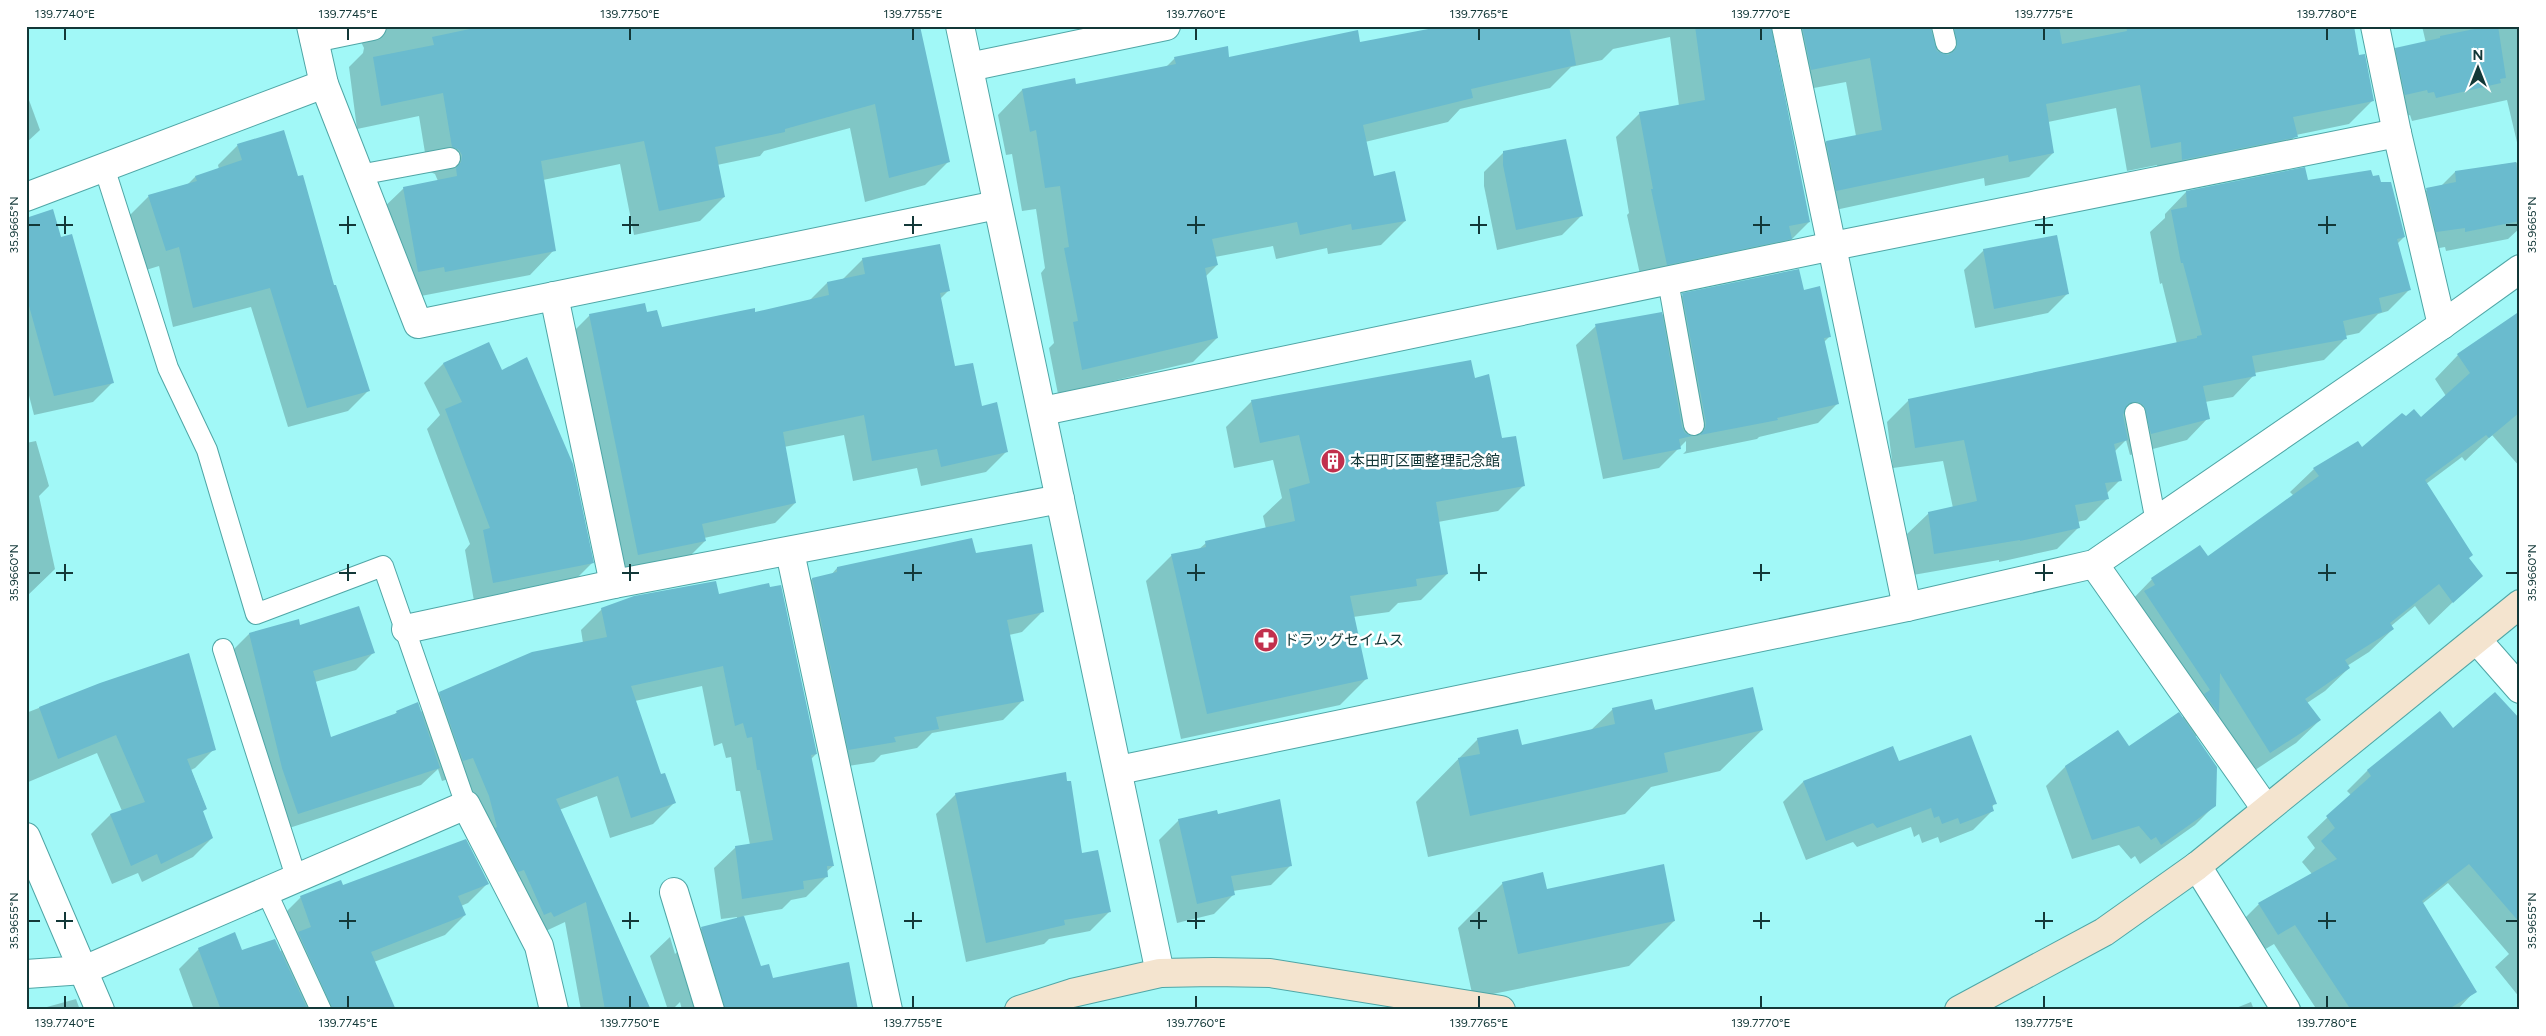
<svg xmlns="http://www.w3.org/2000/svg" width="2546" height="1036" font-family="Figtree,'Noto Sans JP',sans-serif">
	<rect width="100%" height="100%" fill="#a1f8f7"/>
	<g fill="#0003">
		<path d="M340,26H914L949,161L925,185L865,202L850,128L764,151L760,156L717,165L724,197L700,221L634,235L620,164L543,180L554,250L530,275L421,296L420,290L394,295L379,212L404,188L438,181L435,174L428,171L419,116L357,129L349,67L363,53L364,48L360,40Z"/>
		<path d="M1451,26H2352L2358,57L2373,100L2349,124L2296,135L2273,161L2159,183L2157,165L2127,171L2116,108L2048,122L2053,153L2029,177L1985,186L1984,178L1812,215L1802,166L1826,142L1856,136L1846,82L1787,93L1777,47L1771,36L1809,222L1785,246L1643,288L1627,215L1629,213L1616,137L1640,113L1679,106L1670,37L1613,49L1602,60L1571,67L1550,88L1460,109L1448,122L1365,142L1373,177L1405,221L1381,245L1328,254L1327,248L1276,259L1273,246L1215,257L1217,265L1205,277L1217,338L1193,362L1058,394L1049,348L1054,343L1041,273L1045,268L1036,209L1022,211L1012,154L1006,155L998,115L1022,90L1075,85L1166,67L1175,58H1228L1359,43Z"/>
		<path d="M2422,26H2520V155L2507,100L2412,121L2410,115L2404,117L2372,73L2396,49L2426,43Z"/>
		<path d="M26,92L40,130L26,143Z"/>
		<path d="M238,145L333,287L368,391L348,411L288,427L251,307L173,327L159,266L146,270L129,216L149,196L187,185L195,177L219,169L218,165Z"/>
		<path d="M1504,152L1582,215L1562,235L1497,250L1484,186V172Z"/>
		<path d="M2520,162V228L2508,239L2446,251L2445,247L2417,252L2407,209L2427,190L2441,186L2455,172Z"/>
		<path d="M2307,181L2404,237L2397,244L2409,290L2388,311L2378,314L2359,333L2345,336V339L2324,360L2254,373V375L2233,397L2205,402L2208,418L2187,440L2130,455L2126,440L2114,452L2120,480L2106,494L2107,499L2086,520L2077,522L2078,528L2057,549L1999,562V560L1913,575L1907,534L1929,513L1953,508L1943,461L1893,468L1887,422L1909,400L2177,344L2162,283L2160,284L2150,232L2165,218V214L2186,192Z"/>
		<path d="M26,221L60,238L113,382L93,402L34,415L26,384Z"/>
		<path d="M1984,250L2068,293L2048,313L1975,328L1964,270Z"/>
		<path d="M863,259L949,290L940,299L954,367L981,407L1006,452L986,472L921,486L917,468L853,481L844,435L784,447L795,503L775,523L704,538L705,541L685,561L618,574L570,335L590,315L646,313L661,329L754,314L809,301L827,283L842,280Z"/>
		<path d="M1803,291L1830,336L1823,343L1838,403L1818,423L1759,437L1757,439L1683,454L1686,451V441L1659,468L1603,479L1576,345L1596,326L1661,316L1683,295Z"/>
		<path d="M2511,318L2520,327V467L2492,435L2465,461L2462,457L2426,484L2467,558L2481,575L2429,625L2415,606L2391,626L2393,629L2369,652L2347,666L2349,668L2325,691L2307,703L2320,720L2296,743L2246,776L2211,720L2195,737L2215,805L2195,825L2140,864L2135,856L2131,859L2119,845L2072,859L2046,786L2066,766L2128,748L2182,718L2187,713L2129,603L2152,579L2207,558L2294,496L2290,492L2314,469L2362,449L2406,418L2421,419L2446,396L2435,379L2458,355Z"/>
		<path d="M488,344L592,563L573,582L474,601L465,550L470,544L427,429L440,415L424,383L443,364Z"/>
		<path d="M1474,379L1524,485L1498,511L1438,522L1447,574L1421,600L1398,603L1389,612L1353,617L1366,679L1340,705L1181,739L1146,581L1172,555L1198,550L1206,543L1266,529L1263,516L1282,498L1273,460L1234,468L1226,427L1252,401Z"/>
		<path d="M36,441L49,486L39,496L55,569L26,597V443Z"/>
		<path d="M975,555L1042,612L1022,632L1009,635L1023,700L1003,720L932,733L917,748L881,755L874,762L829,769L792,599L812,579L831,575L837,568Z"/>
		<path d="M718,595L816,754L811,759L833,866L826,872L827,876L806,897L791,900L782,909L743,916L760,967L772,979L857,1010H682L680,1002L672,1010H668L650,956L670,937L675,954L702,928L737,919V917L721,919L714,868L736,847L750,845L740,791H736L731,757L726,758L722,743L714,746L702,686L635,701L660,776L674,803L653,824L610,838L597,796L559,810L649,1010H581L565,922L533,937L452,778L442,781L438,769L421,785L280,831L231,652L249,634L300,627L374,652L356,670L315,682L330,738L393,716L397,712L420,713L440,693L583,643L581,630L602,609Z"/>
		<path d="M100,684L214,749L195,768L191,770L206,808L202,812L212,838L193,857L142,882L138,873L112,884L91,834L110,815L122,811L97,753L26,783V713Z"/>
		<path d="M1613,709L1654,712L1762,730L1720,771L1651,787L1625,814L1428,857L1416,802L1478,739L1521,747L1590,731Z"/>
		<path d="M2440,713L2452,730L2520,718V998L2495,967L2509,954L2448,883L2422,904L2475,991L2457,1010H2317L2274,944L2257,954L2239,924L2259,904L2312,874L2302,862L2315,848L2307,837L2351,795L2347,791L2367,771Z"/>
		<path d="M1898,763L1995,803L1992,807L1993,810L1973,830L1940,843L1938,837L1922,843L1919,834L1914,837L1911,827L1857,847L1853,842L1806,860L1783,802L1803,782Z"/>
		<path d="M956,794L1080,855L1110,911L1090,931L1049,939L1044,944L966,962L936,814Z"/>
		<path d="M1217,815L1291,865L1271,885L1233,891L1234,894L1214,914L1177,923L1159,840L1179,820Z"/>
		<path d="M488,883L468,903L461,906L465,915L445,935L374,962L395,1010H194L179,969L199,949L280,952L289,942L281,917L301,897L342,886Z"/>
		<path d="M1503,883L1674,921L1629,966L1473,998L1458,928Z"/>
		<path d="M76,999L80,1010H36Z"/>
		<path d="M2251,1002L2254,1010H2231Z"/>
	</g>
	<g fill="#6abbce">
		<path d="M484,26H920L950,162L889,178L875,104L785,129V132L715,147L725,197L659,211L644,141L541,161L556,251L445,272L444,267L418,272L403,187L457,176L456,168L461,162L462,155L459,150L452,147L443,93L381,106L373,57L434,45L432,37Z"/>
		<path d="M1444,26H1569L1576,65L1471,89L1473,98L1363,125L1374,176L1395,171L1406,221L1352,230L1351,224L1300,235L1297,222L1212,239L1218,265L1205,268L1218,338L1082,370L1073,322L1078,321L1064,248L1069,247L1060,186L1045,188L1036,130L1030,132L1022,89L1075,78L1076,84L1176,64L1174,57L1228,46L1229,57L1358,30L1360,42Z"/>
		<path d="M1695,26H1771L1810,222L1789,226L1792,239L1667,265L1651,189H1653L1639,112L1705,100Z"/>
		<path d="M1802,26H1930L1937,51L1948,55L1954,51L1957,46L1954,26H2059L2062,44L2127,31L2126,26H2354L2359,55L2365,54L2374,101L2293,117L2298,137L2182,160L2181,142L2151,148L2140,85L2046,104L2054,153L2009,162L2008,155L1836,191L1826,141L1882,130L1870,58L1811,70Z"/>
		<path d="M2489,26H2498L2506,78L2500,79L2501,83L2436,98L2434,92L2428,93L2427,90L2405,95L2395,48L2440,38V36Z"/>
		<path d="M284,130L298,176L303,175L334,285H336L370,391L307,408L270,288L193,308L179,247L166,251L148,195L197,181L195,176L242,160L237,144Z"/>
		<path d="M1566,139L1583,216L1516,230L1503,165V151Z"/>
		<path d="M2516,162L2517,169H2520V221L2465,232V228L2436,232L2426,188L2456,182L2455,171Z"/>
		<path d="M2305,167L2308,180L2371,170L2373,176L2379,175L2381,182H2391L2405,237L2397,239L2411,290L2379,298L2382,312L2343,321L2347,339L2252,356L2256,376L2203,386L2210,419L2151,434L2144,406L2138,402L2128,404L2123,415L2128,440L2114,444L2122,481L2105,483L2109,499L2075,505L2080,528L2020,541V540L1934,554L1928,512L1977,501L1964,440L1915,448L1908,399L2197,338V336L2202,335L2183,263H2181L2171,210L2187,207L2186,191Z"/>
		<path d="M53,209L61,237L72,234L114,383L54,396L26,295V218Z"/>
		<path d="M2057,235L2069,294L1994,309L1983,249Z"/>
		<path d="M940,244L950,291L940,293L955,366L973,363L982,406L997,402L1008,452L941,467L937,449L872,461L864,415L783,432L796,503L702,524L706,541L638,555L589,314L645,303L647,312L657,310L662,327L755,308V312L829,295L827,282L865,274L862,258Z"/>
		<path d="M1799,269L1804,290L1820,286L1831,337L1824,338L1839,404L1777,418L1778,420L1700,435L1705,429L1706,423L1682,293Z"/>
		<path d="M2520,311V412L2489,438L2486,435L2425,480L2473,555L2469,558L2483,576L2453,603L2439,584L2390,623L2394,629L2345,660L2350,668L2305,699L2321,720L2270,753L2220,673L2219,714L2204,694L2210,690L2144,591L2155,585L2151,578L2200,545L2208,556L2319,476L2313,468L2358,441L2362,447L2402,413L2406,416L2414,409L2421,417L2470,373L2457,354Z"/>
		<path d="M1662,312L1682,427L1685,433L1692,436L1679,439L1681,449L1623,460L1595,324Z"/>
		<path d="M489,342L502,370L527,357L573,464L594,563L493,583L483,530L490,528L445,409L462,402L443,363Z"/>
		<path d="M1471,360L1475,378L1489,374L1502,438L1516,436L1525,486L1436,502L1448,574L1416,579L1417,586L1350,596L1368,679L1207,714L1171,554L1206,547L1205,541L1295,521L1289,489L1310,483L1299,435L1260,443L1251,400Z"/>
		<path d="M972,538L976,553L1032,544L1044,612L1007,620L1024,701L936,717L939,729L894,737L896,742L848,750L812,578L837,572V567Z"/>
		<path d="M716,581L719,594L769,583L770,587L781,585L817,754L811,755L834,866H827L828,877L803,881L804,889L742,899L735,846L773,840L760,770H757L752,737L747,738L743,723L735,726L723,666L631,686L661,774L665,773L676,803L631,818L618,776L556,799L651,1010H605L586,902L554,917L551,912L544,915L524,870L518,872L495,828L497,827L489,796L473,758L463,761L439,692L532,652L607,637L601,608L634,596Z"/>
		<path d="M359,606L375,653L313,671L331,737L397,713L396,711L418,702L440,768L298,814L282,768L249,633L299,619L300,625Z"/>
		<path d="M189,653L216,750L187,759L207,809L203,811L213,838L161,864L157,854L131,866L110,814L145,802L116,735L58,759L39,707L100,683Z"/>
		<path d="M1753,687L1763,730L1664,753L1668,772L1470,816L1458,758L1480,754L1477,738L1518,729L1522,745L1615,724L1612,708L1652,699L1655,710Z"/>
		<path d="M2495,692L2520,719V923L2469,864L2422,901L2477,992L2447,1010H2351L2295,925L2278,935L2258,903L2337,859L2321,841L2335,828L2326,816L2371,776L2367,770L2440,711L2453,728Z"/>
		<path d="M2179,712L2217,767L2216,806L2161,845L2156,837L2151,840L2139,826L2092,840L2065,766L2118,730L2129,746Z"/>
		<path d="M1971,735L1997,804L1992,805L1994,811L1960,824L1958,818L1942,824L1939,816L1934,818L1931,808L1877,828L1873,823L1826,841L1803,781L1893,746L1899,761Z"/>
		<path d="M1066,772L1067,781H1071L1082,853L1098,850L1111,912L1064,920L1065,925L986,943L955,793Z"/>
		<path d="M1280,799L1292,866L1231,876L1235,895L1197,904L1178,819L1217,810L1218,814Z"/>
		<path d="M466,839L489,884L458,896L466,915L371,952L396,1010H333L298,932L311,927L300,896L341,880L343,885Z"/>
		<path d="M1664,864L1675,921L1518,954L1502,882L1543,872L1547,889Z"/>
		<path d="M744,916L761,966L769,964L773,978L849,962L858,1010H725L701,927Z"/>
		<path d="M235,932L242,950L275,939L308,1010H221L198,948Z"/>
	</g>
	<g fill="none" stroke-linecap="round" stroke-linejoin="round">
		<defs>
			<g id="lane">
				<path d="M1942,26L1946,43"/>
				<path d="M104,167L168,368L207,450L256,614L383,566L466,805"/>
				<path d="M359,175L450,158"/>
				<path d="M1668,281L1694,425"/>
				<path d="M2135,413L2156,522"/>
				<path d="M223,649L297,880"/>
				<path d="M267,893L321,1010"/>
			</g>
			<g id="street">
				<path d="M311,26L324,84L418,324L997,205"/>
				<path d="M960,26L1160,973"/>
				<path d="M1786,26L1907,607"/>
				<path d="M2375,26L2397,133L2442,325"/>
				<path d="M314,38L372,26"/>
				<path d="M969,67L1166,26"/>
				<path d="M26,197L324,84"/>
				<path d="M554,296L614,584"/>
				<path d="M1043,411L1833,246L2397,133"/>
				<path d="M790,552L888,1010"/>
				<path d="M2094,564L2266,809"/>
				<path d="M406,629L614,584L1060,499"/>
				<path d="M2477,640L2520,689"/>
				<path d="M1119,770L1907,607L2094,564L2442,325L2520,269"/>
				<path d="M26,837L100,1010"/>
				<path d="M2197,866L2286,1010"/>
				<path d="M674,892L710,1010"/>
				<path d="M26,974L84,970L466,805L539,946L554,1010"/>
			</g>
			<g id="secondary">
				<path d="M1019,1010L1072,993L1160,973L1213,972L1270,973L1501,1010"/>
				<path d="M1959,1010L2104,932L2197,866L2520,604"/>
			</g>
		</defs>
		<use href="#lane" stroke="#4fa6a6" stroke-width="22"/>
		<use href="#street" stroke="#4fa6a6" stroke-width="30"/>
		<use href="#secondary" stroke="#4fa6a6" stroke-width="30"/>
		<use href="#lane" stroke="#fff" stroke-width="20"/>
		<use href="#street" stroke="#fff" stroke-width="28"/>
		<use href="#secondary" stroke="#f4e4cf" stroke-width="28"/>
	</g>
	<path fill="none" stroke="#133838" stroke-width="2" d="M65,28V40M348,28V40M630,28V40M913,28V40M1196,28V40M1479,28V40M1761,28V40M2044,28V40M2327,28V40M65,216V234M348,216V234M630,216V234M913,216V234M1196,216V234M1479,216V234M1761,216V234M2044,216V234M2327,216V234M28,225H40M56,225H73M339,225H356M622,225H639M904,225H922M1187,225H1205M1470,225H1487M1753,225H1770M2035,225H2053M2318,225H2336M2506,225H2518M65,564V581M348,564V581M630,564V581M913,564V581M1196,564V581M1479,564V581M1761,564V581M2044,564V581M2327,564V581M28,573H40M56,573H73M339,573H356M622,573H639M904,573H922M1187,573H1205M1470,573H1487M1753,573H1770M2035,573H2053M2318,573H2336M2506,573H2518M65,912V929M348,912V929M630,912V929M913,912V929M1196,912V929M1479,912V929M1761,912V929M2044,912V929M2327,912V929M28,921H40M56,921H73M339,921H356M622,921H639M904,921H922M1187,921H1205M1470,921H1487M1753,921H1770M2035,921H2053M2318,921H2336M2506,921H2518M65,996V1008M348,996V1008M630,996V1008M913,996V1008M1196,996V1008M1479,996V1008M1761,996V1008M2044,996V1008M2327,996V1008"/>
	<defs>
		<symbol id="building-disc" viewBox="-11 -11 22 22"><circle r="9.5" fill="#c1304d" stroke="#fff"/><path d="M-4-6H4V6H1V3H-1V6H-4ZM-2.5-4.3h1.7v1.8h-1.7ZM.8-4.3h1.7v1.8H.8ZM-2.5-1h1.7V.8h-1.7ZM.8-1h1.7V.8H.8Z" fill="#fff"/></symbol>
		<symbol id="pharmacy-disc" viewBox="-11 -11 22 22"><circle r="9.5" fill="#c1304d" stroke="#fff"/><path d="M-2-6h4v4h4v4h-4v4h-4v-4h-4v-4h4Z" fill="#fff"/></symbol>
	</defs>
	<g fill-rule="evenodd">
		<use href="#building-disc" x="1319" y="447" width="28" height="28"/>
		<use href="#pharmacy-disc" x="1252" y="626" width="28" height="28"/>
	</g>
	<g text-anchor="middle" stroke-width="5" stroke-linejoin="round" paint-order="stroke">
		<g font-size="15" fill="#133838" stroke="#fff" text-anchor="start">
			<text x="1350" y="466">本田町区画整理記念館</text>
			<text x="1284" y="645">ドラッグセイムス</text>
		</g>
	</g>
	<rect width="2546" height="1036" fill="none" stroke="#ffffff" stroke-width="55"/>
	<g transform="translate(2478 68)" stroke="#ffffff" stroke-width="4" paint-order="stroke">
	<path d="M0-4L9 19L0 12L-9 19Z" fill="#133838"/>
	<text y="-8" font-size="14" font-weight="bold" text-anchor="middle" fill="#133838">N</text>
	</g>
	<rect x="28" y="28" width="2490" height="980" fill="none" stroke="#133838" stroke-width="2"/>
	<g font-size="12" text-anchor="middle" fill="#133838">
		<text x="65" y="18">139.7740°E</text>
		<text x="348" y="18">139.7745°E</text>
		<text x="630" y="18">139.7750°E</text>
		<text x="913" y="18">139.7755°E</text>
		<text x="1196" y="18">139.7760°E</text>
		<text x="1479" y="18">139.7765°E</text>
		<text x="1761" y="18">139.7770°E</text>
		<text x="2044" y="18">139.7775°E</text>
		<text x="2327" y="18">139.7780°E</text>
		<text transform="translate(14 225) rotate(-90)" y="4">35.9665°N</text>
		<text transform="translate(2532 225) rotate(-90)" y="4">35.9665°N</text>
		<text transform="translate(14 573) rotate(-90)" y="4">35.9660°N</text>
		<text transform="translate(2532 573) rotate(-90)" y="4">35.9660°N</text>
		<text transform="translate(14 921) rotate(-90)" y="4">35.9655°N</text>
		<text transform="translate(2532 921) rotate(-90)" y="4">35.9655°N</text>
		<text x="65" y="1027">139.7740°E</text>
		<text x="348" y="1027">139.7745°E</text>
		<text x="630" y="1027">139.7750°E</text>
		<text x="913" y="1027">139.7755°E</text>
		<text x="1196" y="1027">139.7760°E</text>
		<text x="1479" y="1027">139.7765°E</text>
		<text x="1761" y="1027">139.7770°E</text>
		<text x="2044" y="1027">139.7775°E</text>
		<text x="2327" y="1027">139.7780°E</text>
	</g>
</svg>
